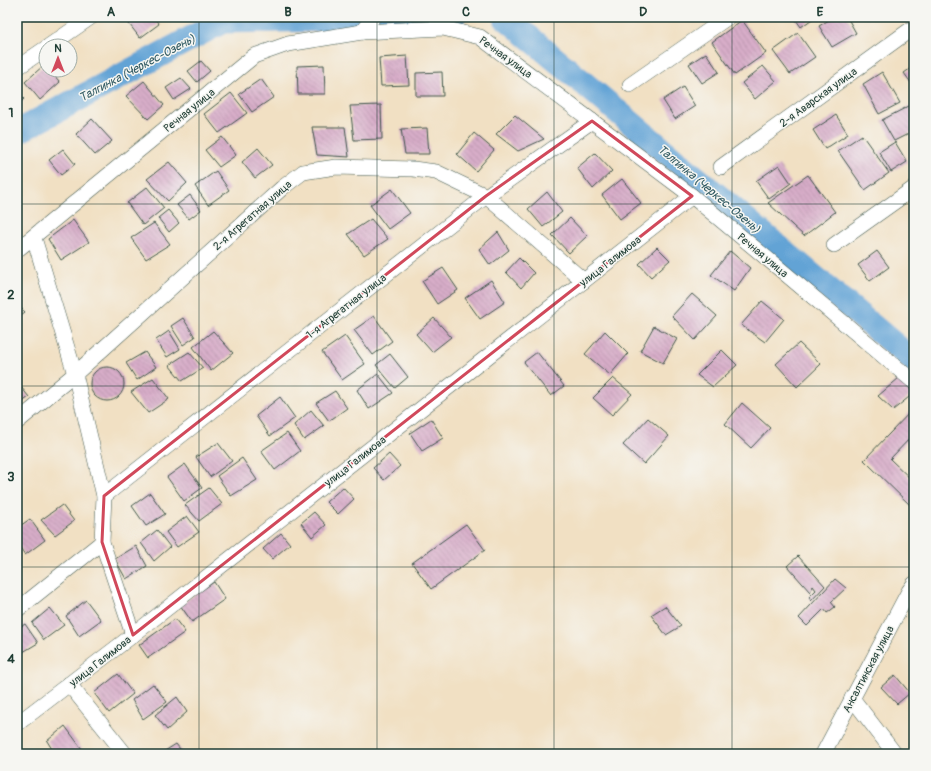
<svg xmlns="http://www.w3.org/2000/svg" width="931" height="771" font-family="Pangolin,sans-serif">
	<defs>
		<pattern id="building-back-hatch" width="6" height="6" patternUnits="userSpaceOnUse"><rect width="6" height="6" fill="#d8adc9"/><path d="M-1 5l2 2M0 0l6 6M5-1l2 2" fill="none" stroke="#af8ea4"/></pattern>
	</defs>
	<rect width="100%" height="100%" fill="#f6f6f2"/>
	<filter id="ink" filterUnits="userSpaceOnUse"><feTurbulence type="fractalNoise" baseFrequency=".025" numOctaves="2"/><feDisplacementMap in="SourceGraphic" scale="8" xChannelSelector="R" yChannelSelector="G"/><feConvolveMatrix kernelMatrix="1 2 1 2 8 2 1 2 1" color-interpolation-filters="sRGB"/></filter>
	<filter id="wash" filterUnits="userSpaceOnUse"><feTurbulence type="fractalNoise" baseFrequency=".012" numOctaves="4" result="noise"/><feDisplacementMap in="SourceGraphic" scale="16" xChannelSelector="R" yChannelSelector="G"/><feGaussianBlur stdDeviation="0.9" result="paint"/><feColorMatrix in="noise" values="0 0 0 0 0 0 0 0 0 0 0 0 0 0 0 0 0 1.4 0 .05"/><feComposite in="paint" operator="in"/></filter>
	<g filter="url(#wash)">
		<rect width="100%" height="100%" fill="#f1e0c3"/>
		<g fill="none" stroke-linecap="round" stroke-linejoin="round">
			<g stroke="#62a3d5" stroke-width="25">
				<path d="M505,17L914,361"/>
				<path d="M17,132L223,21L453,17"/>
			</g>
		</g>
		<g id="blocks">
			<g fill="url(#building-back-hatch)">
				<path d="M130,17H153L159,24L140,38L126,20Z"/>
				<path d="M794,17H815L801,27Z"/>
				<path d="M834,17H847L856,33L832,47L819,26Z"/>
				<path d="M742,20L766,53L735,75L712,42Z"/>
				<path d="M798,33L815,57L790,74L773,51Z"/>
				<path d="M706,53L719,72L702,83L689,64Z"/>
				<path d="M407,56L409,85L381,86L379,58Z"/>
				<path d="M201,61L210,71L197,82L188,71Z"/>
				<path d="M44,65L46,70H49L60,82L40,100L25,82Z"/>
				<path d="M324,65L325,94H298L297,66Z"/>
				<path d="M763,66L776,81L755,99L742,83Z"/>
				<path d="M914,66V87L904,73Z"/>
				<path d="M442,72L443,96H416V73Z"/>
				<path d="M882,72L900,103L879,114L863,84Z"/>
				<path d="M181,78L191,89L174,100L166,88Z"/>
				<path d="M261,79L274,97L252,112L239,94Z"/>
				<path d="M144,81L164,105L148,119L126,96Z"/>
				<path d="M683,87L695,106L675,119L663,100Z"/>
				<path d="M17,92L24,99L17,105Z"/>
				<path d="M231,93L247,113L219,133L204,114Z"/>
				<path d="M381,105L382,139L354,140L350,106Z"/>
				<path d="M909,106L914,115V131L894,141L882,120Z"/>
				<path d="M515,115L544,139L518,151L496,134Z"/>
				<path d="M836,115L848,134L825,149L813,130Z"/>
				<path d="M92,119L112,141L95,155L76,134Z"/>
				<path d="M312,127H345L349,157L317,155Z"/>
				<path d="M427,128L429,154H405L401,129Z"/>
				<path d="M474,133L494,150L476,171L457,154Z"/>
				<path d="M862,135L889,173L865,190L838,151Z"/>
				<path d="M222,137L236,155L219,167L205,150Z"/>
				<path d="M895,142L907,162L891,172L879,152Z"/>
				<path d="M258,148L272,165L255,178L242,162Z"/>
				<path d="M63,149L75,164L61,175L49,160Z"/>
				<path d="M595,153L612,171L593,189L577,168Z"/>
				<path d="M169,162L187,183L168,201L147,179Z"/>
				<path d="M779,165L791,183L769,199L756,181Z"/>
				<path d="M216,171L229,190L208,205L195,186Z"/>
				<path d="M808,175L835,212L804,236L768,203Z"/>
				<path d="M622,179L641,203L620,219L602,195Z"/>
				<path d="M147,187L164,208L143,225L127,203Z"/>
				<path d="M392,189L410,213L388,229L370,205Z"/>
				<path d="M547,192L562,212L543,227L528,209Z"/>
				<path d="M190,195L201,210L189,219L177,205Z"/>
				<path d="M168,210L179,223L169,232L158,218Z"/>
				<path d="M570,218L587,236L569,253L552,235Z"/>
				<path d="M371,219L388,239L364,255L348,234Z"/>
				<path d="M73,220L89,242L61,260L48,239Z"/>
				<path d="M154,223L170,244L146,259L131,238Z"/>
				<path d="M498,232L509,250L490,265L479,249Z"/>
				<path d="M657,247L670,260L651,277L639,264Z"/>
				<path d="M730,251L750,268L734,291L711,275Z"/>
				<path d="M877,251L889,267L870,281L858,265Z"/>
				<path d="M519,258L534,273L521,288L506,272Z"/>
				<path d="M443,268L458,290L437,304L422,281Z"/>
				<path d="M491,280L505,302L480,319L465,298Z"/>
				<path d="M692,294L717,316L695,340L672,316Z"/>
				<path d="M762,301L784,319L765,342L741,325Z"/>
				<path d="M17,304L25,312L17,318Z"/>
				<path d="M374,316L392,341L373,355L354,330Z"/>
				<path d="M183,318L195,337L183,345L171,326Z"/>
				<path d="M434,318L451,337L432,352L416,334Z"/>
				<path d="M654,326L677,339L663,363L640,351Z"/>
				<path d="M169,331L180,349L167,357L156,340Z"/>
				<path d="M213,331L233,353L211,371L193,347Z"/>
				<path d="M605,331L628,354L610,375L585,354Z"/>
				<path d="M345,336L365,364L342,380L322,352Z"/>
				<path d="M799,343L821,364L797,387L776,364Z"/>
				<path d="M722,350L737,365L713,387L697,375Z"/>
				<path d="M145,352L156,367L137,380L126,363Z"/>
				<path d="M189,352L203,368L182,381L169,365Z"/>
				<path d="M537,352L564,386L551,396L524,362Z"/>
				<path d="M390,354L408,377L395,388L376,365Z"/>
				<circle cx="107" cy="384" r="17"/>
				<path d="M378,374L393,393L369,409L357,390Z"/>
				<path d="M153,378L169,399L148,413L131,392Z"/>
				<path d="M613,378L632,394L612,415L593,398Z"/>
				<path d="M899,378L914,393L893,410L878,396Z"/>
				<path d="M17,382L29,397L17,406Z"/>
				<path d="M335,391L347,408L329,421L316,403Z"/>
				<path d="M280,397L295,418L270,436L256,416Z"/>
				<path d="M742,403L770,428L751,448L725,424Z"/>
				<path d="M914,408V434L890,459L914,482V509L864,460Z"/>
				<path d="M311,410L324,426L304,440L294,425Z"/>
				<path d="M648,418L669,436L644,464L623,445Z"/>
				<path d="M431,419L443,438L422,451L410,433Z"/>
				<path d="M287,433L300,451L275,470L261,451Z"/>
				<path d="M218,443L232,461L210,477L196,457Z"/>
				<path d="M389,454L400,466L384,480L373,468Z"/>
				<path d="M242,458L257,480L231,496L217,476Z"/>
				<path d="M185,464L202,488L184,501L167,477Z"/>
				<path d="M343,487L354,499L338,514L326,502Z"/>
				<path d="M209,488L222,504L199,521L185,505Z"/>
				<path d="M150,493L165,514L146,526L132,506Z"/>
				<path d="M62,505L74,521L55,535L41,520Z"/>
				<path d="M314,512L326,525L312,537L301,523Z"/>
				<path d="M187,516L199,532L177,547L166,532Z"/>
				<path d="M30,519L45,540L25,555L17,543V528Z"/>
				<path d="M466,524L485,550L431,589L412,563Z"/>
				<path d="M157,530L170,547L154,561L141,543Z"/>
				<path d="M281,533L290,544L272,559L263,549Z"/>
				<path d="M136,546L147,566L126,579L115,559Z"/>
				<path d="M798,556L825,586L811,601L809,597L816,590L813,586L810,592L787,566Z"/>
				<path d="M835,579L846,588L831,602L835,607L827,613L824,609L807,626L799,618Z"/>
				<path d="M214,582L225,599L192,622L180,605Z"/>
				<path d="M86,600L101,620L79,636L66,616Z"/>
				<path d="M665,606L681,626L666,635L651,615Z"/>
				<path d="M50,608L64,625L44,640L32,623Z"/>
				<path d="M175,619L185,632L148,658L139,645Z"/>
				<path d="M25,624L38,643L18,655L17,653V629Z"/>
				<path d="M118,674L133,694L109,713L94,693Z"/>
				<path d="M895,675L910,693L897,704L881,687Z"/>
				<path d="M153,684L167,702L143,719L132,700Z"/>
				<path d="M177,697L187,712L167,730L155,715Z"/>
				<path d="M65,726L82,749L75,754H55L47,741Z"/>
				<path d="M176,744L184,754H160Z"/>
			</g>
		</g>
	</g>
	<g filter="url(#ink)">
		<use href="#blocks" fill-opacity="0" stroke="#3e5549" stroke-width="1"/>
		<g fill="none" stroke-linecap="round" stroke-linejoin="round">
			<defs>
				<g id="minor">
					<path d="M362,32L373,17"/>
					<path d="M49,46L91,17"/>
					<path d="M17,68L46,48"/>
					<path d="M630,85L728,17"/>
					<path d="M721,167L914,27"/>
					<path d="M34,238L75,374L104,496L102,542L133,635"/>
					<path d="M834,245L914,188"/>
					<path d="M17,250L254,56L288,44L362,32L443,28L480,37L692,196L781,270L914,382"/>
					<path d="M17,422L75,374L282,188L303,172L336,167L413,169L436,172L486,196L584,281"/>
					<path d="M104,496L486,196L592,121"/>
					<path d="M17,610L102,542"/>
					<path d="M69,684L125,754"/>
					<path d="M852,698L895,754"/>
					<path d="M17,724L133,635L692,196"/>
					<path d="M823,754L909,591L914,584"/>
				</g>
			</defs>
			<use href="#minor" stroke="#3e5549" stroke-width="16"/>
			<use href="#minor" stroke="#fff" stroke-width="15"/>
		</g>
	</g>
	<path fill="none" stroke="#d1495b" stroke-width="3" stroke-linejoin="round" d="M592,121L692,196L133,635L102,542L104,496L486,196Z"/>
	<path fill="none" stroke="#1f3d34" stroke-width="1" stroke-opacity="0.55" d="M199,17V754M377,17V754M554,17V754M732,17V754M17,204H914M17,386H914M17,567H914"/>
	<g text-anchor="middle" stroke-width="3" stroke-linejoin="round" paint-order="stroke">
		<g font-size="11" fill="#1f3d34" stroke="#f6f6f2">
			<text transform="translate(506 57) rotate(36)" y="4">Речная улица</text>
			<text transform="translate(818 97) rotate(-36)" y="4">2-я Аварская улица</text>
			<text transform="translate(189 110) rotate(-39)" y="4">Речная улица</text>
			<text transform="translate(252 215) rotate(-41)" y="4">2-я Агрегатная улица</text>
			<text transform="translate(763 255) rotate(40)" y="4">Речная улица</text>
			<text transform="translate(610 261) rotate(-38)" y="4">улица Галимова</text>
			<text transform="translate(346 306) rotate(-38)" y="4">1-я Агрегатная улица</text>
			<text transform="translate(355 461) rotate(-38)" y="4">улица Галимова</text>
			<text transform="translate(100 661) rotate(-38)" y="4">улица Галимова</text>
			<text transform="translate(868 669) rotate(-62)" y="4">Ансалтинская улица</text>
		</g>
		<g font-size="12" font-style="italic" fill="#335c64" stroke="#f6f6f2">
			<text transform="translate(137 68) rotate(-28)" y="4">Талгинка (Черкес-Озень)</text>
			<text transform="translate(709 189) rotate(40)" y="4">Талгинка (Черкес-Озень)</text>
		</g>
	</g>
	<rect width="931" height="771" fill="none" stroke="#f6f6f2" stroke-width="44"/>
	<g transform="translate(58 58)"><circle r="19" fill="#f6f6f2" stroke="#a0aca6"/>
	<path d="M0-3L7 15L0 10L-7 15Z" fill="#d1495b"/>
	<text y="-6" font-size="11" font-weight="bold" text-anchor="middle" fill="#1f3d34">N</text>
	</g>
	<rect x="22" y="22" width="887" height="727" fill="none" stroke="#1f3d34" stroke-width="1.5"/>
	<g font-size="13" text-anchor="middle" font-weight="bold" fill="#1f3d34">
		<text x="111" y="16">A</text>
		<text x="288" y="16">B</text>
		<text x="466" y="16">C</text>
		<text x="643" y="16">D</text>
		<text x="820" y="16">E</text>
		<text x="11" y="117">1</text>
		<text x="11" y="299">2</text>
		<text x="11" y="481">3</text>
		<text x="11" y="663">4</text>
	</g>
</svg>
